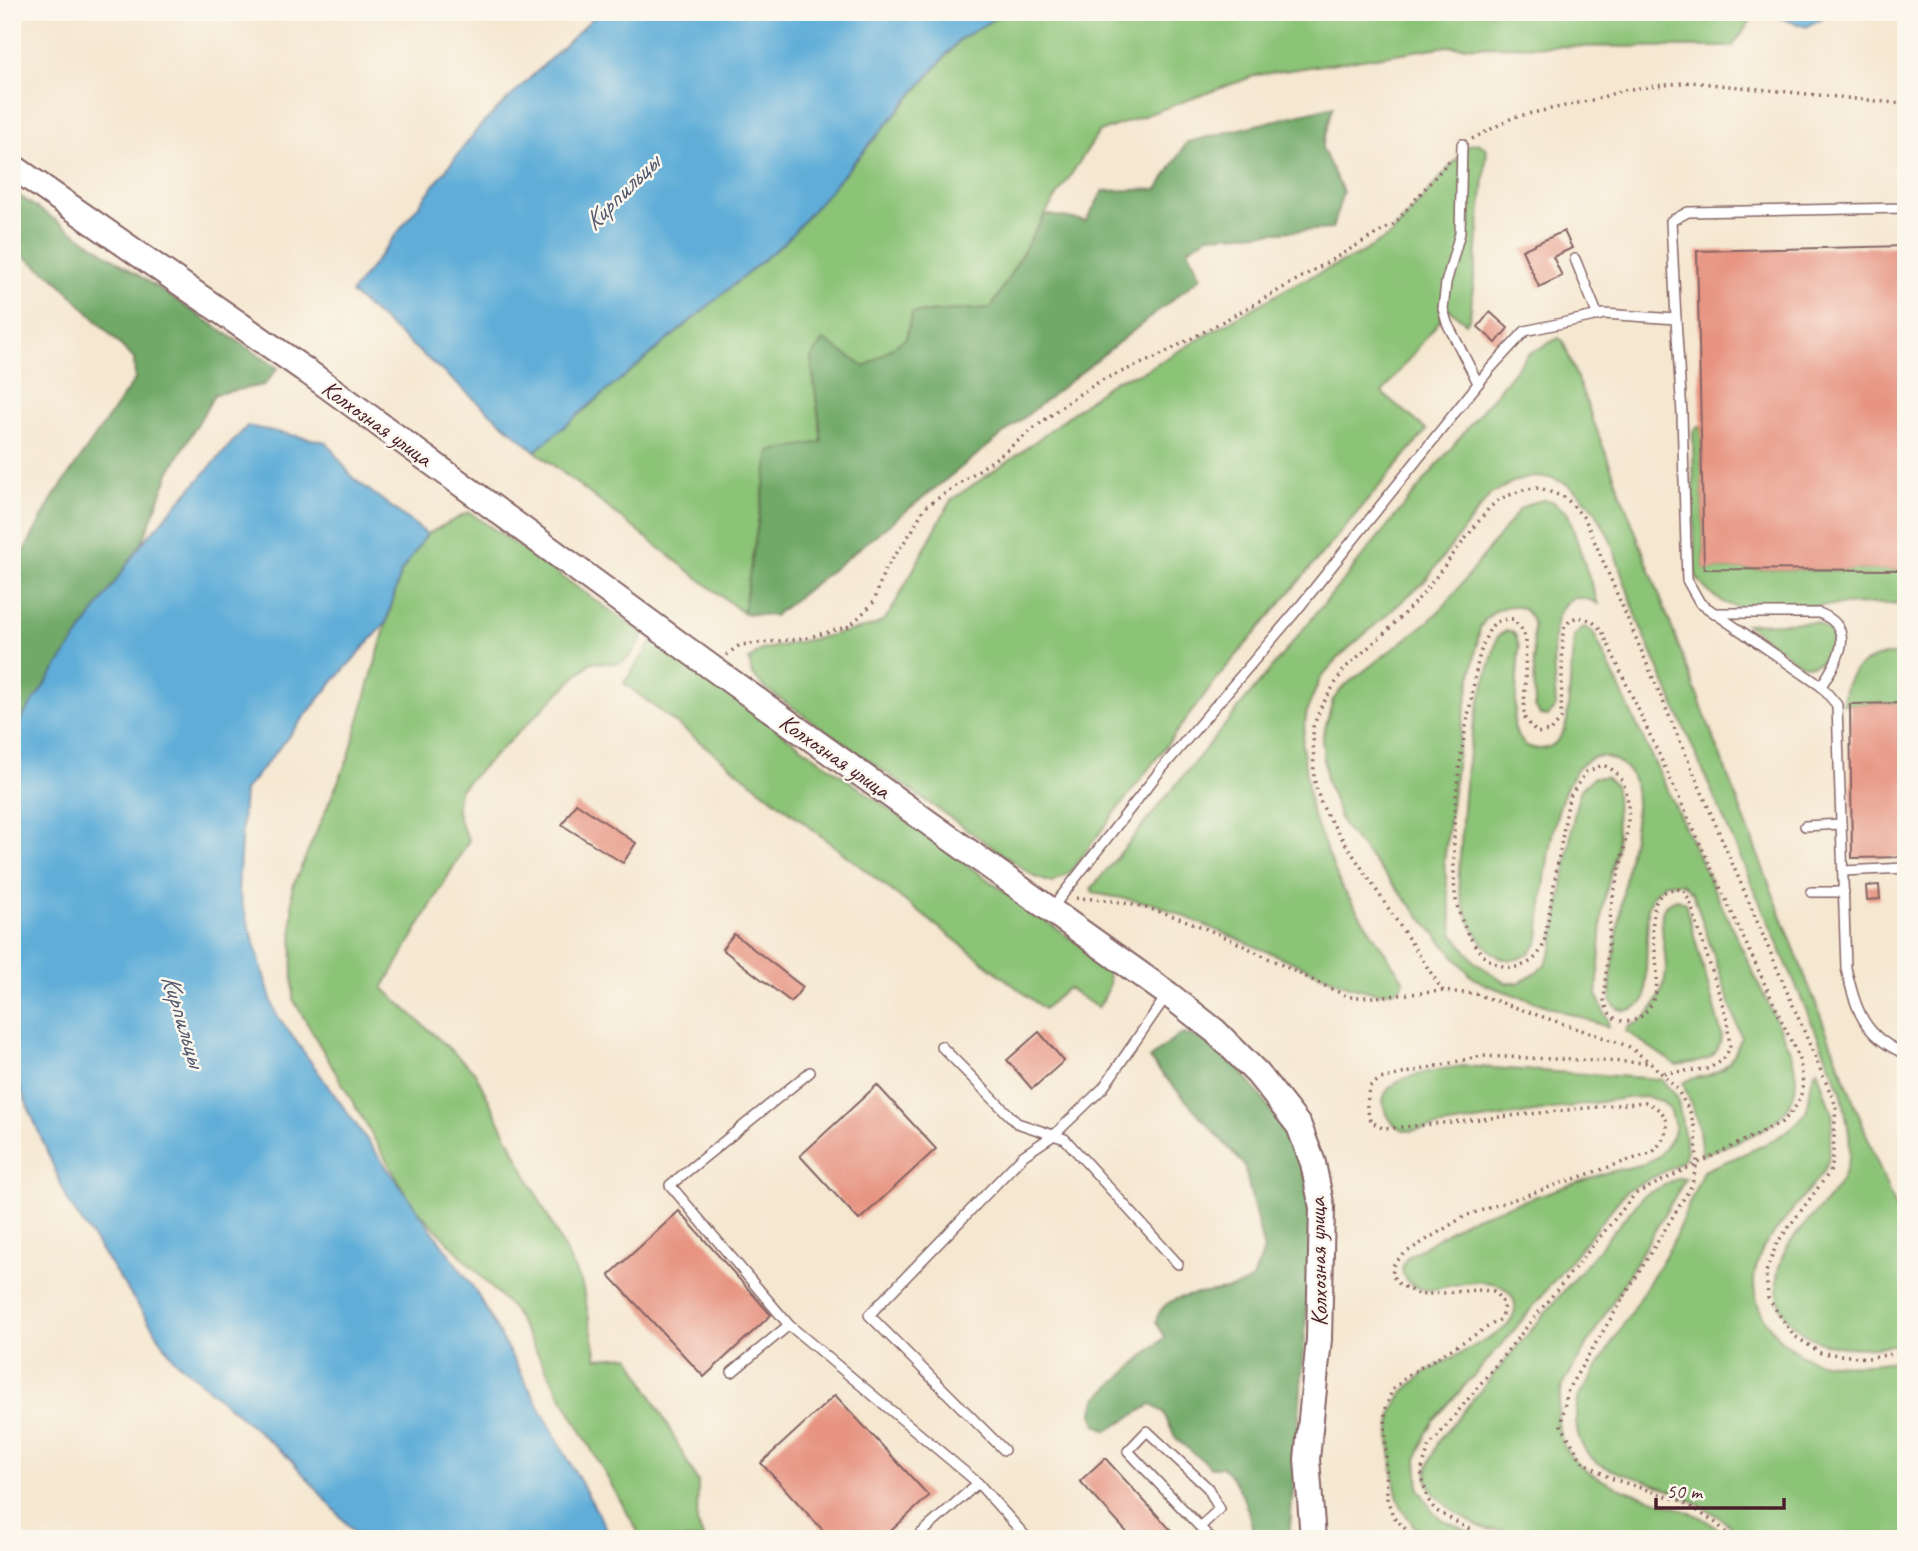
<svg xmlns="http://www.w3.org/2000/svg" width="1918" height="1551" font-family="Caveat,sans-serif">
	<rect width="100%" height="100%" fill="#fbf7ec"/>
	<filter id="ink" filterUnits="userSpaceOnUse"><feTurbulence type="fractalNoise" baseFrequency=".0143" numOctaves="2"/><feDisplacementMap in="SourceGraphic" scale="14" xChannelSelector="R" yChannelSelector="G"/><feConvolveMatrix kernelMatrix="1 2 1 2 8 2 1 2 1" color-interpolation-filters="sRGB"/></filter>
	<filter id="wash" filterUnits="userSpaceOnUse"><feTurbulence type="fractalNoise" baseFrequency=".00686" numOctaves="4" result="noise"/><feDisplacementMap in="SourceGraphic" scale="28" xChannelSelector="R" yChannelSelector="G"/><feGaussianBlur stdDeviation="1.57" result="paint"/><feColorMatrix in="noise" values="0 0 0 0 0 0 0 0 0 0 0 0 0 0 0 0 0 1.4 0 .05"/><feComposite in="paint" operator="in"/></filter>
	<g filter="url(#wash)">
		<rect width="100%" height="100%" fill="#f5e7d0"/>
		<g fill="#8bc377" stroke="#6a7151" stroke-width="2">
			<path d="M1005,12H1757L1732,47L1448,46L1257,75L1099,132L1045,214L991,308L912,313L906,338L865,367L823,340L811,358L822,442L770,452L743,613L535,451L787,240L960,40Z"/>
			<path d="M1478,143L1487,149L1470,317L1466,323L1449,309L1382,393L1427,430L1219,676L1070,872L1052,883L1035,877L765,688L752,674L749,660L761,650L873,626L884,620L891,611L951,500L1020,453L1114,381L1142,372L1297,283L1358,255L1392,234L1469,145Z"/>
			<path d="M1559,338L1563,341L1761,863L1906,1236V1343C1870,1349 1822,1354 1794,1325C1782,1313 1778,1303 1777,1287C1774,1234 1831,1213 1846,1169C1855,1145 1845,1114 1841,1090L1638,621L1610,539L1596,512L1580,494L1565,483L1552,478L1532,477L1513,482L1490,495L1424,582L1341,655L1320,679L1307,710L1302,744L1311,811L1341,886L1404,981L1401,987C1383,998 1363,990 1344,984L1155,904L1093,893L1091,889L1528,354Z"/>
			<path d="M1701,426L1704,569L1903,570L1904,603L1745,608C1724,607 1704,592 1695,574L1693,434L1696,428Z"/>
			<path d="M1543,500L1552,501L1568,514L1598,604C1539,571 1555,678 1556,707L1548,716L1540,715L1535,707L1533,624C1524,593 1490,607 1480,628L1460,735L1444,862L1452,924L1454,935L1475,962L1506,983H1519L1534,974L1545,965L1553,948L1575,809L1581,789L1594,777H1605L1614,784L1616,789L1617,848L1603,905L1597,996L1608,1021V1027L1486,985L1471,976L1345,828L1340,818L1326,779L1322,739L1333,700L1343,687L1429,621L1445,605L1520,509L1531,503Z"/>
			<path d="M469,512L644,634C625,666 628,665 591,662L460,789C453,809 458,821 469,840L383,988L474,1071L582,1284L597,1358L630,1356L698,1482L697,1523L704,1539H642L513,1310L412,1204L293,999L292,888L348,759L401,572L427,534Z"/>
			<path d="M1814,622C1827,627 1834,633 1834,647C1827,661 1813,669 1798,663L1746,624Z"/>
			<path d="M1584,627L1593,632L1791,1053C1793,1061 1796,1071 1796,1080C1795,1128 1738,1140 1702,1155L1698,1123L1683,1083C1689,1078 1697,1078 1705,1076C1726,1072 1735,1057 1741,1037L1693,893L1682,883H1665L1653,895L1648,908L1645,999C1635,1012 1619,1016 1611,1000C1608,987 1613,971 1614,957C1618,927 1622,898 1627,868C1632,841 1640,811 1634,783C1632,772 1621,761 1609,758C1551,739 1542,906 1539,940C1535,948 1529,955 1520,958C1486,970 1461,910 1459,884C1458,871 1460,859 1461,846C1462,807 1466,767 1473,729C1479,698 1490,666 1498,636L1506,631H1512L1516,636L1519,647L1514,726L1517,735L1525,745C1547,756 1562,742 1567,721L1574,636Z"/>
			<path d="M653,641L1098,958C1115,979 1111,986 1098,1008L1068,988L1044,1009L624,683Z"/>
			<path d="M1884,655H1904V703L1843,704C1845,674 1856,664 1884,655Z"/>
			<path d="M1677,899L1685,903L1722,1036C1716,1065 1701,1061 1676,1065L1626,1031L1629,1026C1652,1020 1665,991 1666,969C1666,951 1660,931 1662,913C1664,905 1670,901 1677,899Z"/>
			<path d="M1463,1066L1661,1079L1677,1097L1687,1150L1684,1159L1672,1168L1627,1190L1510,1335L1435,1419L1427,1432L1417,1458L1419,1489L1432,1511L1443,1520L1485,1539H1426C1398,1511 1395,1497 1392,1459C1390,1445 1388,1425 1393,1411C1404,1378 1447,1362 1474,1346C1486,1340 1501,1333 1509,1323C1515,1316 1517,1306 1513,1298C1498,1270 1454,1286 1429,1290C1413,1288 1399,1281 1403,1263L1409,1256L1469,1219L1605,1173L1644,1164L1659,1156L1672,1137L1675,1126L1671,1112L1662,1101L1647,1097L1626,1098L1410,1131C1400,1130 1393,1125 1388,1116C1364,1076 1440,1070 1463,1066Z"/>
			<path d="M1817,1069L1833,1117L1828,1161L1824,1171L1764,1246C1759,1258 1754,1269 1754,1282C1754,1319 1789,1357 1824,1363C1850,1367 1880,1363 1906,1360V1539H1743C1719,1511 1681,1494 1647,1481C1629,1475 1602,1470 1589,1455C1575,1439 1574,1419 1578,1399L1671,1246L1703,1171C1732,1158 1791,1139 1806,1111C1812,1097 1808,1082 1817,1069Z"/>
			<path d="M1678,1178H1686L1563,1385C1533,1487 1639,1486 1702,1518C1711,1523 1721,1532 1728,1539H1590L1487,1529C1469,1523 1427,1497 1427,1476C1427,1464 1435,1450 1440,1439L1643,1196Z"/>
		</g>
		<g fill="#70a968" stroke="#5d644a" stroke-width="2">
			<path d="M1333,106L1322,148L1343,192L1332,229L1209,236L1188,249L1201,277L774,616L743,613L770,451L822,442L811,358L824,340L865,367L906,338L912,313L991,308L1045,214L1086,221L1103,191L1158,189L1187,142Z"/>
			<path d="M12,191L278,368L264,385L215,394L170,471L142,543L20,721L12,747V574L52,499L135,379L134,359L56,279L12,248Z"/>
			<path d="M1182,1034C1211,1037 1232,1060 1250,1082C1275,1115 1295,1142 1307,1183C1316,1214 1310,1251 1308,1284C1304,1365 1296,1447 1290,1528L1285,1539H1255C1249,1513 1243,1485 1222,1467H1211L1176,1439L1163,1412L1151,1405L1107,1431L1096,1424L1092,1415L1096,1399L1165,1337L1156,1322C1162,1289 1209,1296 1233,1288C1240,1286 1247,1282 1253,1278L1264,1251L1244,1165L1149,1059L1177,1036Z"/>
		</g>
		<g fill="#5eadd8" stroke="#546682" stroke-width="2">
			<path d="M599,12H1005L959,40L787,240L535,451L351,293L480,126Z"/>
			<path d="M1763,12H1832L1806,27Z"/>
			<path d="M247,426L326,442L353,478L427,534L401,572L386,623L332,683L244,791L238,890L275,1012L475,1290L612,1539H360L290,1459L174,1359L69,1203L20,1088L12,1054V747L20,721L142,543Z"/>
		</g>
		<g id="blocks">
			<g fill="#e79482">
				<path d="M1564,231L1572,248L1553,257L1562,276L1539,287L1522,250Z"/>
				<path d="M1906,246V570L1704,569L1697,251Z"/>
				<path d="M1490,312L1508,328L1496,343L1478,327Z"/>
				<path d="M1906,703V857L1852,858L1850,704Z"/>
				<path d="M576,803L636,843L623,863L562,825Z"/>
				<path d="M1879,885L1880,899L1867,900L1866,886Z"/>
				<path d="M734,934L803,987L791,1002L722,949Z"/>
				<path d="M1039,1032L1064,1061L1032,1089L1007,1060Z"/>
				<path d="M877,1085L936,1149L859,1220L800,1156Z"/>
				<path d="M679,1211L771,1315L704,1377L609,1275Z"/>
				<path d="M835,1395L929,1496L882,1539H831L761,1463Z"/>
				<path d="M1105,1458L1179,1539H1133L1080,1481Z"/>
			</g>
		</g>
	</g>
	<g filter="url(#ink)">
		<use href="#blocks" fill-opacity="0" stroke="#866565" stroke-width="2"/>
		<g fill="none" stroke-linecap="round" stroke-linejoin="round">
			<defs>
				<g id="lane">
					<path d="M1462,144L1460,233L1446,283L1443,309L1447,323L1478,383"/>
					<path d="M1575,259L1598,316"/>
					<path d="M1676,319L1671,221L1688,212L1906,208"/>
					<path d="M1718,613H1819C1858,628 1838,661 1821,686"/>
					<path d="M1805,826L1841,824"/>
					<path d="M1843,871L1906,868"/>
					<path d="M1811,892H1844"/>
					<path d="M1052,908L1159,772L1297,610L1489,370L1525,331L1604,314L1676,319L1682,414L1687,580L1700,603L1821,686L1837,705L1846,968C1856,1009 1863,1037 1906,1054"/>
					<path d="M941,1046L1017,1123L1065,1139L1178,1264"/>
					<path d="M810,1072L670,1185L789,1325L978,1483L1028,1539"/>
					<path d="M732,1372L789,1325"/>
					<path d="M1004,1450L869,1315L1024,1155L1054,1135L1103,1088L1167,995"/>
					<path d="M1200,1527L1219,1509L1208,1488L1147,1431L1128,1451L1200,1527L1211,1539"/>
					<path d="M915,1539L978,1483"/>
				</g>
				<path id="secondary" d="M12,166L308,372L711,667L1168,994L1215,1031L1258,1074L1299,1126L1313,1163L1322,1208L1319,1339L1307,1459L1313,1539"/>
			</defs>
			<use href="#lane" stroke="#866565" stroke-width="12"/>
			<use href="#secondary" stroke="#866565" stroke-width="28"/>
			<g stroke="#866565" stroke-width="3.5" stroke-dasharray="2 5" stroke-linecap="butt">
				<path d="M1472,139L1514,117L1597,99L1623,90L1690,82L1906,104"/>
				<path d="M726,655L740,645L806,638L850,626L874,602L884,571L912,531L924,508L999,456L1070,400L1102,380L1157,357L1253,305L1394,224L1449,161"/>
				<path d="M1076,898C1183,901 1255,957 1350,997H1376L1443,991L1476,994L1628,1046L1651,1063L1677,1089L1690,1112L1696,1133L1697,1162L1692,1185L1568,1389L1561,1425L1582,1461L1610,1478L1682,1501L1716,1523L1733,1539"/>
				<path d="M1443,991L1328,817L1320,801L1314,778L1313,727L1321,707L1344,669L1388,630L1422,595L1489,508L1500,499L1525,489L1540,488L1566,498L1585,519L1836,1106L1832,1169L1777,1243L1766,1272L1768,1298L1793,1335L1821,1353L1868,1358L1906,1352"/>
				<path d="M1415,1539L1393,1516L1387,1498L1385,1411L1392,1390L1410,1374L1501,1319L1504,1304L1494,1291L1477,1290L1419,1295L1399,1284L1392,1275L1394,1264L1405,1253L1465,1216L1653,1152C1672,1131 1674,1114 1645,1102L1384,1129L1370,1121L1367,1106L1369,1087L1380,1079L1481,1056L1651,1063"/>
				<path d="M1517,1539L1476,1533L1435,1510L1427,1498L1421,1472L1429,1447L1635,1194L1782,1122C1805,1101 1806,1085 1798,1056L1602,631C1590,616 1572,610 1563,631L1561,719L1551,731L1537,733L1524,717L1526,639L1523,631L1513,619C1504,619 1495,620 1490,629C1478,650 1475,678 1471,701C1460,756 1453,799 1454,855C1454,873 1453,891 1458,909C1462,923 1470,940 1480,952C1500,974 1533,973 1544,943L1569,798L1586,772L1603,765C1651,782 1617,869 1612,903C1608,935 1607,968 1604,1000C1607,1009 1609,1017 1619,1020C1627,1023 1634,1021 1640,1017C1675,991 1643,935 1656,902C1661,891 1672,887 1683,890L1690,902L1727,1019L1730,1048L1723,1060L1708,1069L1661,1073"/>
			</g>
			<use href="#lane" stroke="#fff" stroke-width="9"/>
			<use href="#secondary" stroke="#fff" stroke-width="24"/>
		</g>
	</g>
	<g text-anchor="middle" stroke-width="5" stroke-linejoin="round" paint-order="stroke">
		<g font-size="24" fill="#4a1f2b" stroke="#fbf7ec">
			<text transform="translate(377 423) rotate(36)" y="8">Колхозная улица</text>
			<text transform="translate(835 756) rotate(35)" y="8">Колхозная улица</text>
			<text transform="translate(1318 1262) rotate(-91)" y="8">Колхозная улица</text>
		</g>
		<g font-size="26" font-style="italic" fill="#525870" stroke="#fbf7ec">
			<text transform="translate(621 192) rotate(-45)" y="9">Кирпильцы</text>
			<text transform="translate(184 1020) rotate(73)" y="9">Кирпильцы</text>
		</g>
	</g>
	<rect width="1918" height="1551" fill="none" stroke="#fbf7ec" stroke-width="42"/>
	<path d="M1656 1498v10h128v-10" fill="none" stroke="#4a1f2b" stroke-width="3.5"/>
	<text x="1666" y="1498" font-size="21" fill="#4a1f2b" stroke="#fbf7ec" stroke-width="5" paint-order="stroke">50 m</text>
</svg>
